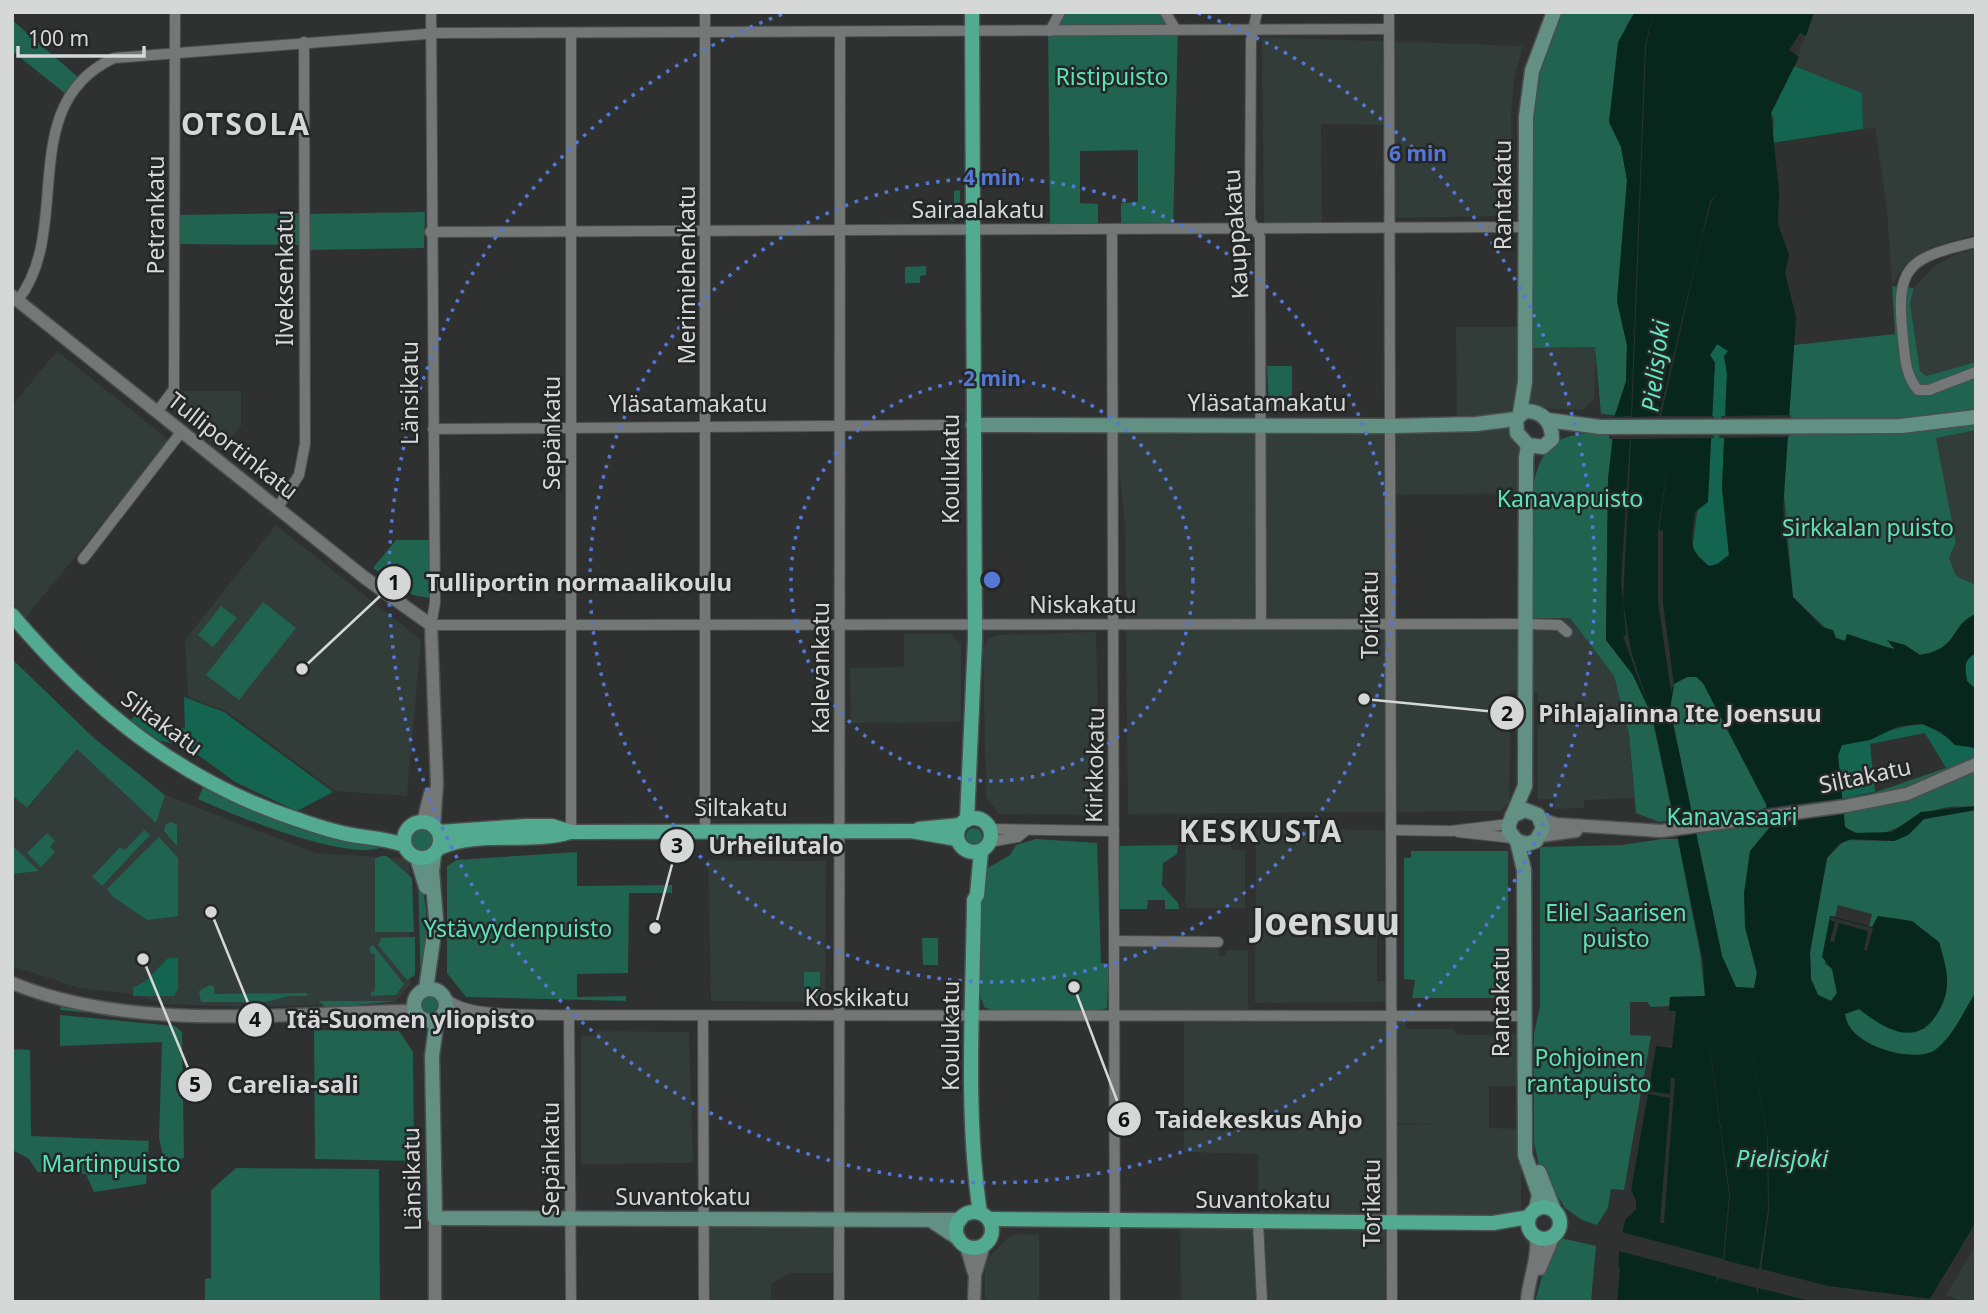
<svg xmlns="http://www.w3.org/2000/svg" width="1988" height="1314" font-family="'Noto Sans',sans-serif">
	<rect width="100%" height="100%" fill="#2e3130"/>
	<g fill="#323c38">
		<path d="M1814,12H1976V234L1932,247L1918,256L1904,267L1892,284L1887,210L1875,128L1863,129L1862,93L1794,66Z"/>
		<path d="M1262,37L1523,46L1514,78L1511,117L1514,214L1509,216L1387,218V125L1321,124L1322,227H1264Z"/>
		<path d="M1976,249V362L1925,376L1920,371L1910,303L1914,288L1933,267L1956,254Z"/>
		<path d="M1456,327H1532L1533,348L1596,347L1594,400L1582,410L1516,407L1506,419L1457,421Z"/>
		<path d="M57,351L170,441L25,618L12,602V406Z"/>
		<path d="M174,391H241V426L221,451L174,412Z"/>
		<path d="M1506,428L1522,447L1523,493L1391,495V621L1524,622L1531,618H1570L1614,676L1629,734L1634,798L1584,800V808L1554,809V799H1538V692L1511,690L1509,802L1500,811L1128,814L1125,525L1115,429Z"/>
		<path d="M1976,430V585L1955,576L1949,558L1956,542L1936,437Z"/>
		<path d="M276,525L421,640L407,796L335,791L226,711L188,697L185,640Z"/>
		<path d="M1096,632L1100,815L999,814L986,797L983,649L988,639L997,635Z"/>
		<path d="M904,634H951L961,644V722L851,723L850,668L904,667Z"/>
		<path d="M77,748L156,822L165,795L316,853L409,859L410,985L395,1002L257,1007L165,1004L132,994L79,988L12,966V795L28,808Z"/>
		<path d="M1256,829L1389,830V936H1377V981H1389V1002L1255,1003Z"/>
		<path d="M1186,845H1231L1232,850H1245V908H1185Z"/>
		<path d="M708,860L826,861L825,1002L711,1001Z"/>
		<path d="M1115,938L1219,939V956H1226V950H1248V1018L1406,1020V1029H1453L1458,1035H1520V1086H1489V1128L1521,1129V1222H1393L1392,1125L1444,1124L1390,1123L1391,1302H1181L1180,1224H1259L1258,1154L1184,1152V1017H1114Z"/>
		<path d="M596,1031L689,1032L693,1163L581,1164V1036H596Z"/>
		<path d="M705,1221L838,1222V1273H790L771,1284V1302H705Z"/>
		<path d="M1039,1234V1302H985V1261L1011,1235Z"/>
		<path d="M1976,1245V1302H1963L1946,1295Z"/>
	</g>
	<g fill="#20634e">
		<path d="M1058,12H1167L1178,28L1173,226H1121V203L1138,202V150L1080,151V203L1098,204V226H1050L1048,27Z"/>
		<path d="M1563,12H1635L1626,26L1609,121L1621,147L1627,180L1617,301L1627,345L1626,382L1615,415L1601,414L1595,347L1532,348L1533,118L1540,72Z"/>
		<path d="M12,20L78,77L66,94L12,51Z"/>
		<path d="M960,190V217L953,221L950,219L954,213V191Z"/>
		<path d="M425,212L424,248L305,250V214Z"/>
		<path d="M303,213V245L176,244L175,215Z"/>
		<path d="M926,266V275L920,276V283H905V267Z"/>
		<path d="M1892,286L1914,288L1910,303L1920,371L1926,376L1976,362V430L1936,438L1956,542L1949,558L1956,576L1976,585V614C1949,625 1961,648 1920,655L1905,645L1889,642L1895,650L1847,635L1846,641L1836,638L1793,597L1783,483L1794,345L1895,334Z"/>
		<path d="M1267,366H1292V411L1269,408Z"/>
		<path d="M1614,431L1608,480L1606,640L1633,675L1651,713L1674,820L1659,822L1636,813L1629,734L1614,676L1570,618H1531C1531,576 1518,467 1556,442C1573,432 1595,432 1614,431Z"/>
		<path d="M396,540H430L429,598L413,595L373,568Z"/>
		<path d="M263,602L296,628L239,700L206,675Z"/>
		<path d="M221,606L237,618L213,647L198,635Z"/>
		<path d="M12,659L95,739L165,795L156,823L77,749L27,808L12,795Z"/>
		<path d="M1687,677H1696L1703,683L1766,804L1771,827L1750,851L1745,927L1757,973L1754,988L1736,987L1722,956L1670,709L1674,684Z"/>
		<path d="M1976,754V806C1967,807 1957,806 1948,807C1912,812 1882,851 1845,827L1842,798L1870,794L1946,768Z"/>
		<path d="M203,787L286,823L385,846C351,864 233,815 198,799Z"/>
		<path d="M1976,810C1976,857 1976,904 1976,951C1976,963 1979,983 1975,994C1968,1010 1950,1041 1934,1051C1912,1064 1847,1045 1845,1014L1859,1009C1883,1026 1895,1036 1924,1029L1946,971L1939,942L1878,916L1872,927L1869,926L1872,914L1838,905L1835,917L1831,916L1825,964L1832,969L1837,993L1831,1001L1818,995L1811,979L1810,952L1827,858L1845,840L1894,841L1908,835L1924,819Z"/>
		<path d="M172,822L177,825V846L164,831L166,824Z"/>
		<circle cx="974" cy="836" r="8"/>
		<circle cx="423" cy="840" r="11"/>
		<path d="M144,830L150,835L102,886L92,877L120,847L125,850Z"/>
		<path d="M47,833L55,841L50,847L55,852L41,867L27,853Z"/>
		<path d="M159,837L178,858V916L147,920L112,896L107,889Z"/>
		<path d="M1036,839L1097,843L1101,963L1109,964L1107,1008L1098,1011H993L984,1007L980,995L981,872L1010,855L1016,845Z"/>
		<path d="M1662,839H1678L1700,953L1705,996L1670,997L1669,1006L1651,1007L1647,1002H1630V1035L1651,1036L1624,1190L1611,1189L1608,1208L1597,1225L1582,1220L1565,1208L1539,1165L1534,1143V1034L1540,1006V847L1622,845Z"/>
		<path d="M1178,845L1177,854L1163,863L1162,885L1178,903L1179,909H1165V900H1148L1147,909H1115V846Z"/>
		<path d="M12,846H13L39,871L12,874Z"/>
		<path d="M1411,851H1508V998H1412L1415,980L1404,979V858H1411Z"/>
		<path d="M577,852V886L672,885V893H629L628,973L577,974V997L626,996V1001L466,997L447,973V866L457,860Z"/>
		<path d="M381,856H387L412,878L414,932H375V859Z"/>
		<path d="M418,879C431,899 427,964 421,988Z"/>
		<path d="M415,937V975L407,980L378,945L381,938Z"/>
		<path d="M922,938H938V965H923Z"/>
		<path d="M373,945L404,984L396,995L371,996V992L375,991V954L370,953V947Z"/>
		<rect x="804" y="972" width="16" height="26"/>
		<path d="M210,985L214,986V994L307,993V996H289L266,1002H201L199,991Z"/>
		<circle cx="430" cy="1004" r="11"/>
		<path d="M319,1001H398L326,1008Z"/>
		<path d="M61,1005L166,1020L60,1010Z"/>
		<path d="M60,1015L175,1026L182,1032L184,1158L164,1161L159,1138L162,1042L60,1046Z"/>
		<path d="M314,1030L399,1031L413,1052L414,1161L315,1159Z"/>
		<path d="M12,1049L30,1050L31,1136L149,1141L146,1184L94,1192L86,1174L38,1172L28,1158L12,1150Z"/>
		<path d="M236,1168L379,1169L380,1302H205V1279L211,1278V1190Z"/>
		<path d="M1561,1238L1596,1246L1591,1302H1535L1549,1251Z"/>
	</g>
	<g fill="#14654f">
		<path d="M1794,66L1862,93L1863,129L1772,143L1774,120L1771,113Z"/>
		<path d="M1717,344L1729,351L1724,357L1727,373L1722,488L1729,555L1717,565L1709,566L1692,550L1711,412L1715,363L1710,355Z"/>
		<path d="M1976,653V689L1967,681C1965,668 1963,660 1976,653Z"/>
		<path d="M184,697L224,712L333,792L297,811L235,782L186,746L160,741L130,720L139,713L185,729Z"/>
		<path d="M1923,724C1944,733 1952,744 1976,748V754L1946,768L1925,733L1870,744L1875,792L1842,798L1838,755L1842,745C1870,739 1894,726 1923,724Z"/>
		<path d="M168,958H178V989L174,996H133V988L146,981Z"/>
	</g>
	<path fill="#07271d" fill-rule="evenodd" d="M1635,12H1814L1806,36L1800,33L1789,50L1799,57L1771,113L1779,192L1778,224L1789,255L1785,273L1796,317L1783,510L1793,597L1822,627L1833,630L1836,638L1845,641L1847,634C1865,639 1878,645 1895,649L1887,640L1905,645L1920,655C1961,648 1949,625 1976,614V653C1963,660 1965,668 1967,681L1976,689V748L1955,745L1941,732L1922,724L1899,726L1870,740L1842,745L1838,755L1845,827L1855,833L1892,832L1921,812L1976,806V810L1924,819L1908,835L1894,841L1852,839L1839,844L1827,858L1810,952L1811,979L1818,995L1831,1001L1837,993L1832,969L1822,957L1830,916L1872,927L1878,916L1912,921L1939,942C1943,956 1948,971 1947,986C1946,999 1940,1011 1932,1021C1910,1046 1881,1026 1859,1009L1845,1014C1847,1046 1914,1064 1935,1050C1953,1037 1964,1010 1976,992V1222L1928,1302H1617L1620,1267H1616L1625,1220L1636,1209V1201L1631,1190L1656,1046L1672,1047L1675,1011H1669L1670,997L1705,996L1703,961L1653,718L1633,675L1606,640L1608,480L1615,415L1626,381L1627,345L1617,301L1627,180L1621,147L1609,122L1618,42ZM1717,344L1728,351L1724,356L1727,373L1722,488L1729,555L1717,564L1709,566C1686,549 1692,538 1695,512L1708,502L1715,363L1710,355ZM1687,677H1697L1703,683L1766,804L1769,828L1750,851L1744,893L1745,927L1757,973L1754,988L1736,987L1722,956L1670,709L1674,684Z"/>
	<g fill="#2e3130">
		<path d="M1653,12L1646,46L1632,417L1659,416L1710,202L1718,192L1711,203L1700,245L1661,416H1714V438L1631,439L1623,602L1631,651L1651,713L1623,636L1626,635L1621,582L1630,439H1609L1611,417L1631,416L1645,45Z"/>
		<path d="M1791,415L1789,437L1719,438L1721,416Z"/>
		<path d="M1670,449L1659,530L1663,531V603L1674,684L1671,692L1658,602V530Z"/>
		<path d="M1845,798L1846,814L1765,825L1763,808Z"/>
		<path d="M1830,917L1873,928L1867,951L1864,950L1868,931L1839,923L1834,942L1830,941L1835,922L1829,920Z"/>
		<path d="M1739,988L1768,1139L1769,1211L1761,1269L1828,1286L1933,1299L1932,1302H1813L1758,1288V1296L1756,1288L1719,1278L1715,1284L1717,1277L1619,1251L1617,1302H1614L1616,1270L1613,1266L1618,1251L1616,1250L1619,1231H1622L1624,1219L1635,1209V1201L1630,1190L1655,1045L1669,1044L1672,1014L1669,1011H1676L1672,1048L1656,1046L1648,1091L1670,1094L1671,1078H1675L1664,1223H1660L1670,1098L1648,1094L1631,1190L1636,1201V1209L1625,1220L1622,1232L1723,1259L1729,1196L1703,996L1730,1196L1724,1260L1759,1269L1768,1210L1767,1136Z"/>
	</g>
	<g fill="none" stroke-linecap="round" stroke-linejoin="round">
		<defs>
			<g id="minor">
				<path d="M431,12L435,603L431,625L1525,624L1559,625L1567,632"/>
				<path d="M705,12V831"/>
				<path d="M1165,12L1176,30"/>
				<path d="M1257,12L1251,40L1250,220L1260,237L1261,623"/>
				<path d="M1389,12L1392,1302"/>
				<path d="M1050,31L1060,12"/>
				<path d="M1112,229L1115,1302"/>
				<path d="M430,232L1526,227"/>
				<path d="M1976,242C1907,258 1895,266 1903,338C1905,357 1905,375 1918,390H1929L1976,372"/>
				<path d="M18,300C74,229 14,104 114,58L439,33L1389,29"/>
				<path d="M157,412L174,389L175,12"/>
				<path d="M433,429L943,425"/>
				<path d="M278,507L299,475L305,444L304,42"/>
				<path d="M83,559L182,431"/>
				<path d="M989,829L1114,831"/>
				<path d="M1392,830L1451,831L1509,824"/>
				<path d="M571,832V33"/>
				<path d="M1458,832L1512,838"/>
				<path d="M989,842L1018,837L1024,832"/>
				<path d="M1114,941L1218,942"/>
				<path d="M444,997C465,1017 520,1014 548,1015L1524,1016"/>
				<path d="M443,1014L473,1012"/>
				<path d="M569,1015L571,1302"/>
				<path d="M703,1016L704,1302"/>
				<path d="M1258,1223L1262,1302"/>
				<path d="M839,1302L840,33"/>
			</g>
			<g id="tertiary">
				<path d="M12,296L365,578L431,625L437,784L434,826"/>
				<path d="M1541,819L1556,824L1661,831L1846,806L1907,794L1976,764"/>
				<path d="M423,822L430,794"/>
				<path d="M1540,836L1576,831"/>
				<path d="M12,983C131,1032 281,1013 407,1011L417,1015"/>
				<path d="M435,1218V1302"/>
				<path d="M966,1246L974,1273"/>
				<path d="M1540,1269L1553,1238"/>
				<path d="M974,1302L975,1275L984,1245"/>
				<path d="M1527,1302C1527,1284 1541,1251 1535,1237"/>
			</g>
			<g id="secondary">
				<path d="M1525,411C1543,411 1552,422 1552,439L1543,447L1528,445L1517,433L1516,419Z"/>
				<path d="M1520,413L1525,382L1526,117L1532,71L1554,12"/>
				<path d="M1548,420L1600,427L1901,426L1976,417"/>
				<path d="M973,425L1394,426L1476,424L1516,419"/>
				<path d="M1512,816L1525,810L1538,815L1543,828L1536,841L1527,844L1517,841L1509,831V824L1525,786L1526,458L1528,445"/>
				<path d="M1517,841L1524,870L1525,1155L1539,1195L1536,1209"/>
				<path d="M417,858L426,887"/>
				<circle cx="430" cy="1005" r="16"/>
				<path d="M426,989L436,919L432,871L434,855"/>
				<path d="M437,1019L432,1056L435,1218L960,1220"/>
				<path d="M1539,1172L1554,1210"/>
				<path d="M932,1221L959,1239"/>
			</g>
			<g id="primary">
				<path d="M12,615C90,707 180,781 296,819C314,825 333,832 352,835C370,838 387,839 404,845"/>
				<circle cx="974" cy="835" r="17"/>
				<path d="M967,820L975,640L972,12"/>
				<circle cx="422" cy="840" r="18"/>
				<path d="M919,829L960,825"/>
				<path d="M439,832L526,826H552L571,832L911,831L957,839"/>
				<path d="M439,848C480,829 528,845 570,832"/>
				<circle cx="1544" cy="1223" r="16"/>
				<circle cx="974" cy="1230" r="18"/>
				<path d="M980,1213C965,1112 973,1002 974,900L977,895L981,851"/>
				<path d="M989,1219L1493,1223L1529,1217"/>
			</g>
		</defs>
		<use href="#minor" stroke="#4b4e4d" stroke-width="12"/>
		<use href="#tertiary" stroke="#4b4e4d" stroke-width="15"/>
		<use href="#secondary" stroke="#4b4e4d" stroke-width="17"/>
		<use href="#primary" stroke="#4b4e4d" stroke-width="17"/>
		<use href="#minor" stroke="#737776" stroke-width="10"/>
		<use href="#tertiary" stroke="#737776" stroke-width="12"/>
		<use href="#secondary" stroke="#629083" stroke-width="14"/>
		<use href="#primary" stroke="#52aa90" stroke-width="14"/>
	</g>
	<g fill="none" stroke="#5477d8" stroke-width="3.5" stroke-dasharray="3.5 7">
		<circle cx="992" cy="580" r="201"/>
		<circle cx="992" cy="580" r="402"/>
		<path d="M1198 13A603 603 0 1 1 786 13"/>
	</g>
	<g text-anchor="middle" stroke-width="5" stroke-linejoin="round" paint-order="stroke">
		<g font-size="23" fill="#5be4b9" stroke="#242726">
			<text x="1112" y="85">Ristipuisto</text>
			<text x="1570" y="507">Kanavapuisto</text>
			<text x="1868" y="536">Sirkkalan puisto</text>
			<text x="1732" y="825">Kanavasaari</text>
			<text x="1616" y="921">Eliel Saarisen<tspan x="1616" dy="26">puisto</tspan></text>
			<text x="518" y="937">Ystävyydenpuisto</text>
			<text x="1589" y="1066">Pohjoinen<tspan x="1589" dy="26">rantapuisto</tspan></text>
			<text x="111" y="1172">Martinpuisto</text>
		</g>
		<g font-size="23" fill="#d5d8d7" stroke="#242726">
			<text transform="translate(1503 195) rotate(-90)" y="8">Rantakatu</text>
			<text x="978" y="218">Sairaalakatu</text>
			<text transform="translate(156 215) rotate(-90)" y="8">Petrankatu</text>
			<text transform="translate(1236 234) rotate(-94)" y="8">Kauppakatu</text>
			<text transform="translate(687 275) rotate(-90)" y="8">Merimiehenkatu</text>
			<text transform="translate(285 278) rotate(-90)" y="8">Ilveksenkatu</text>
			<text transform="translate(410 393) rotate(-90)" y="8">Länsikatu</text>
			<text x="1267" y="411">Yläsatamakatu</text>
			<text x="688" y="412">Yläsatamakatu</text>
			<text transform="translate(552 433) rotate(-90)" y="8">Sepänkatu</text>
			<text transform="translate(233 446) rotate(38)" y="8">Tulliportinkatu</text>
			<text transform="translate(951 469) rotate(-90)" y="8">Koulukatu</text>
			<text x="1083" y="613">Niskakatu</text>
			<text transform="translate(1370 615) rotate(-90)" y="8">Torikatu</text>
			<text transform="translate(821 668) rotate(-90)" y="8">Kalevankatu</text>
			<text transform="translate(162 723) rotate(36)" y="8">Siltakatu</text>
			<text transform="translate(1095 765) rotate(-89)" y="8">Kirkkokatu</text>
			<text transform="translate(1865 776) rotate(-12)" y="8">Siltakatu</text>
			<text x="741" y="816">Siltakatu</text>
			<text x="857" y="1006">Koskikatu</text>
			<text transform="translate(1501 1002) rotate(-90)" y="8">Rantakatu</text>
			<text transform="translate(951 1036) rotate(-90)" y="8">Koulukatu</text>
			<text transform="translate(551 1159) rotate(-90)" y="8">Sepänkatu</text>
			<text transform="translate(412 1179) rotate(-91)" y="8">Länsikatu</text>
			<text x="683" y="1205">Suvantokatu</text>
			<text x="1263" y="1208">Suvantokatu</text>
			<text transform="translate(1372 1203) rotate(-90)" y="8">Torikatu</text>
		</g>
		<g font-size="24" font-style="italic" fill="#61e9be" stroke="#242726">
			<text transform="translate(1656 366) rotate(-83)" y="8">Pielisjoki</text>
			<text x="1782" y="1167">Pielisjoki</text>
		</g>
		<g font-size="30" font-weight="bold" letter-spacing="2" fill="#d5d8d7" stroke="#242726">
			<text x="246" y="135">OTSOLA</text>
			<text x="1261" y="842">KESKUSTA</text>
		</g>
		<g font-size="37" font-weight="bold" fill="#d5d8d7" stroke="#242726">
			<text x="1326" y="935">Joensuu</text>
		</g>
	</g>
	<circle cx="992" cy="580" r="10" fill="#5477d8" stroke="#242726" stroke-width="3.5"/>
	<g font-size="21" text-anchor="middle" font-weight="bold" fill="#5477d8" stroke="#242726" stroke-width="5" stroke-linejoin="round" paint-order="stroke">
		<text x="1418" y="161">6 min</text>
		<text x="992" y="185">4 min</text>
		<text x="992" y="386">2 min</text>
	</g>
	<path fill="none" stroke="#d5d8d7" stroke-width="2.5" d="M302 669L394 583M1364 699L1507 713M655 928L677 846M211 912L255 1020M143 959L195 1085M1074 987L1124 1119"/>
	<g fill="#d5d8d7" stroke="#242726" stroke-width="2.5">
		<circle cx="302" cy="669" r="7"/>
		<circle cx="1364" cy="699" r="7"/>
		<circle cx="655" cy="928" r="7"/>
		<circle cx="211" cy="912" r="7"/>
		<circle cx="143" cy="959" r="7"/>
		<circle cx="1074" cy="987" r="7"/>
		<circle cx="394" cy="583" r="18"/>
		<circle cx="1507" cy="713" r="18"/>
		<circle cx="677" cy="846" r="18"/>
		<circle cx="255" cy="1020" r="18"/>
		<circle cx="195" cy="1085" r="18"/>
		<circle cx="1124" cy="1119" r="18"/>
	</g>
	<g font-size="21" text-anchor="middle" font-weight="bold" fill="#111">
		<text x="394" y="590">1</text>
		<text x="1507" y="721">2</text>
		<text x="677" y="853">3</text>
		<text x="255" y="1027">4</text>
		<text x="195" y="1092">5</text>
		<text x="1124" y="1127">6</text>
	</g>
	<g font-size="24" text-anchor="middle" font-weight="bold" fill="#d5d8d7" stroke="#242726" stroke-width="5" stroke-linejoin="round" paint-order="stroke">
		<text x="579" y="591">Tulliportin normaalikoulu</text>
		<text x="1680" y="722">Pihlajalinna Ite Joensuu</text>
		<text x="776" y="854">Urheilutalo</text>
		<text x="411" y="1028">Itä-Suomen yliopisto</text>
		<text x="293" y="1093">Carelia-sali</text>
		<text x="1259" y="1128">Taidekeskus Ahjo</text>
	</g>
	<rect width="1988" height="1314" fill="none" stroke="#d5d8d7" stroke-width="28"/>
	<path d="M18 46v10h126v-10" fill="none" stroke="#d5d8d7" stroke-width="3.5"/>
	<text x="28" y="46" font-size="21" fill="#d5d8d7" stroke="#242726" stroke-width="5" paint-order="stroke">100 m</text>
</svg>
